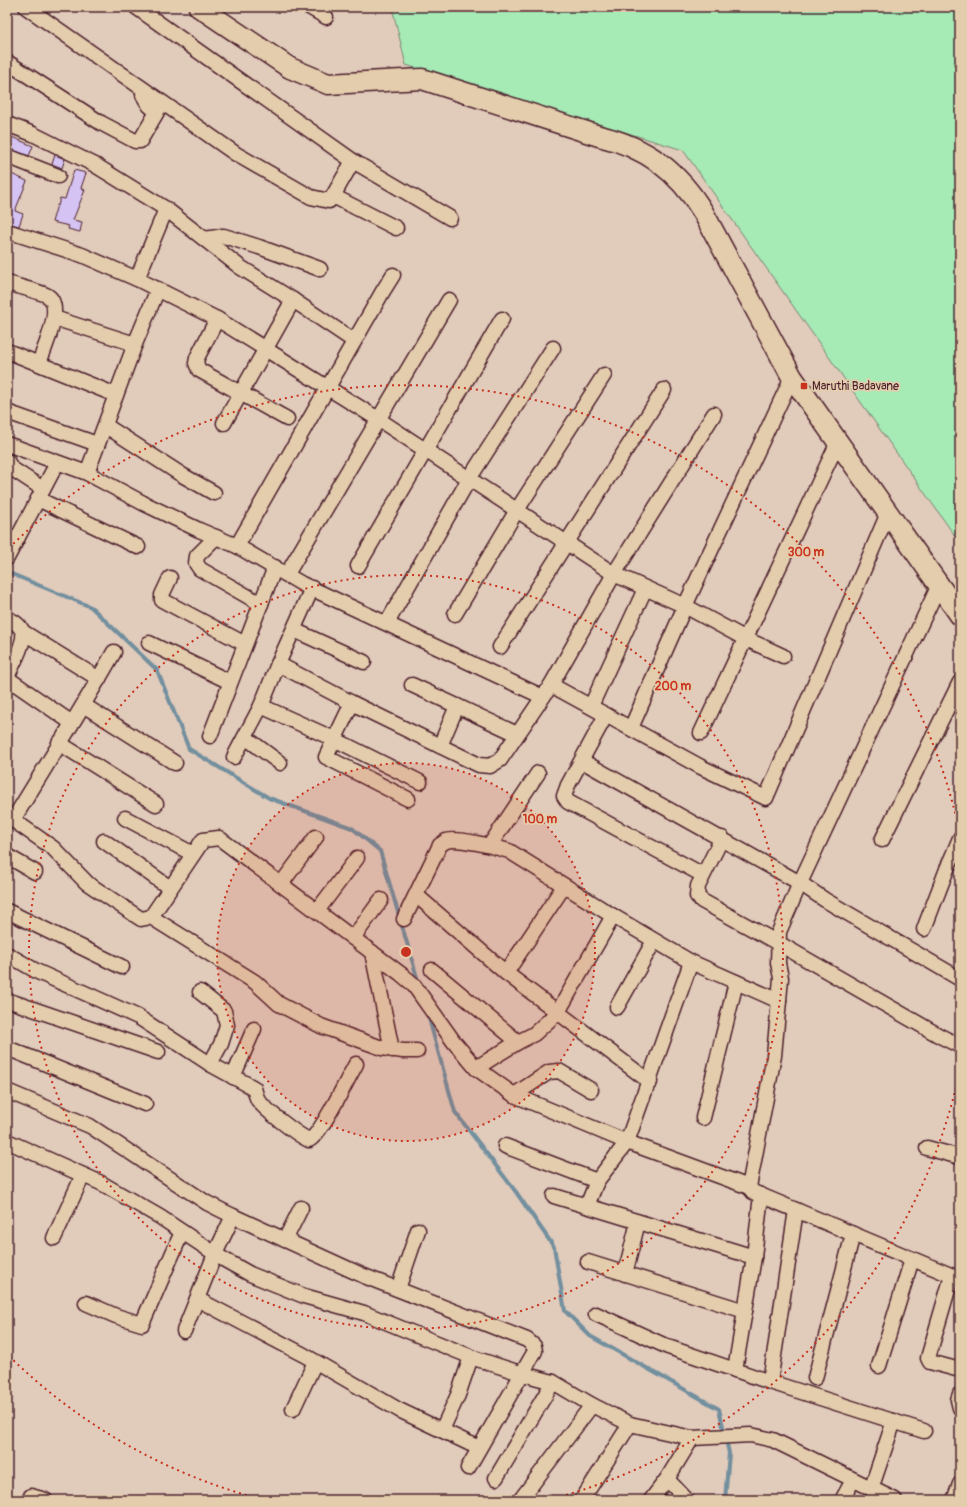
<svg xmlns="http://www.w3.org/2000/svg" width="967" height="1507" font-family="Pangolin,sans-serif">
	<rect width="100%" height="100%" fill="#e1cbbb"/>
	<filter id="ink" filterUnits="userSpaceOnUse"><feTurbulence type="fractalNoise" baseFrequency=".025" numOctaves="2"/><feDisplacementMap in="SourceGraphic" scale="8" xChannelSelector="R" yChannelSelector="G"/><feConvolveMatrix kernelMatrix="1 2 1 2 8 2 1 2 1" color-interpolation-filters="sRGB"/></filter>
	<g filter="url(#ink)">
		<path fill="#a6eab6" stroke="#788470" d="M392,7H960V543L683,150L406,65Z"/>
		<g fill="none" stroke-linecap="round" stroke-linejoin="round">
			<g stroke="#728f9e" stroke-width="4">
				<path d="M7,572L91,607L157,670L189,749L269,798L352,828L380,851L419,984"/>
				<path d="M428,1015L455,1112L516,1192L554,1247L565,1311L590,1336L719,1409L729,1453L725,1500"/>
			</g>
		</g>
		<g fill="#d5c3f3" stroke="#4a1f2b">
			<path d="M7,135L33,146L29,156L7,148Z"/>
			<path d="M55,155L65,159L62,168L52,164Z"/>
			<path d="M74,170L86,173L81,188L85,190L73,220L82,222L80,232L68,229L69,226L52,222L57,205L58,206L60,198L65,199Z"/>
			<path d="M7,172L27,181L15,211L23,214L19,226L7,223Z"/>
		</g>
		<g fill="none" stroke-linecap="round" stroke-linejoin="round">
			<defs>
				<g id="street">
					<path d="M26,7L236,154L311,197L329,201L333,196L353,161"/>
					<path d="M136,7L353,161L450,218"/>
					<path d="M309,7L326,17"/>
					<path d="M7,62L101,123L135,141H140L157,112L149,105L143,95"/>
					<path d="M7,124L33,134L95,165L166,209L240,267L293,300L354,341"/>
					<path d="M7,156L58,176"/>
					<path d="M333,196L396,228"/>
					<path d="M7,231L82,255L137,279L217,319L378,419L614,574L685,606L746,639L783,656"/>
					<path d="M205,239L224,236L259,247L320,269"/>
					<path d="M137,279L166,209"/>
					<path d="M7,283C16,286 42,292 48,296C64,307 44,349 39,363"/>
					<path d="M54,318L135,344"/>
					<path d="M217,319L197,358L196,363L199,370L287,419"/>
					<path d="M7,351L116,395"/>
					<path d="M7,412L97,444"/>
					<path d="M224,423L293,300"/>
					<path d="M106,426L182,475L214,493"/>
					<path d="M7,444L87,473L143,503L199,530L237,546L302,584L543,697"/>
					<path d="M7,461L11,468L43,489"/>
					<path d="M87,473L135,344L158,289"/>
					<path d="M38,499L138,547"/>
					<path d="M216,537L197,556L196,563L200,569L261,604"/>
					<path d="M237,546L383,291L393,275"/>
					<path d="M7,558L57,463"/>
					<path d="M358,566L502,319"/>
					<path d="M287,574L449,300"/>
					<path d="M170,578L162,595V600L245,644"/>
					<path d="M939,585L800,883L779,932L778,963L781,978L774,1056L749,1187L753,1192L960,1279"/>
					<path d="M455,614L517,510L604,375"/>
					<path d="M7,618C13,621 21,625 23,633C25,643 11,668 7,677"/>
					<path d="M387,623L469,479L553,348"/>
					<path d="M294,630L364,662"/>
					<path d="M23,632L99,679"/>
					<path d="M149,643L230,682"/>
					<path d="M500,647L664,390"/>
					<path d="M278,664L352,703L479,765L490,766L500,760L551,685L614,574L714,414"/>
					<path d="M7,678L72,723"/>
					<path d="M412,685L517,734"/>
					<path d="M551,685L701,767L766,798L888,513"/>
					<path d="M352,703L326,757L408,799"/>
					<path d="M261,706L334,739L420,782"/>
					<path d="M591,706L645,589"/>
					<path d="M83,707L88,708L175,763"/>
					<path d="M606,715L568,785L564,796L568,802L703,875"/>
					<path d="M631,728L685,606L792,377"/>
					<path d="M701,733L838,442"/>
					<path d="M210,736L275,567"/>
					<path d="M245,737L280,763"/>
					<path d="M59,743L156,804"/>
					<path d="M440,746L457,706"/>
					<path d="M234,757L261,706L278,664L312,588"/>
					<path d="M582,761L800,883L825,900L960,979"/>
					<path d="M7,818L13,820L53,848L87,883L141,919L151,917L203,840L219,838L401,974L413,984L454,1042L476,1068L514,1095L627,1142L749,1187"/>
					<path d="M125,818L193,854"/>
					<path d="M13,820C47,764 82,709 114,652"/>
					<path d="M722,838L698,886L697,896L702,901L778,943L940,1036L960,1046"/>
					<path d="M882,840L960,682"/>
					<path d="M104,841L170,888"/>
					<path d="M490,845L538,773"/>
					<path d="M7,856L35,872"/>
					<path d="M281,884L316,837"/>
					<path d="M416,895L506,973L650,1082"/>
					<path d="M7,911L122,967"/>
					<path d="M317,911L357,858"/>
					<path d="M151,917L255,982L279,1004L321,1026L382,1048L403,1051H417"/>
					<path d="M404,919L440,845C442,844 444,842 446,841C457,837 496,847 509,851L613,916L691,962L779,1001"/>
					<path d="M924,929L947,869L960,838"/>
					<path d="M353,938L381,900"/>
					<path d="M372,952L392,1050"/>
					<path d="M7,954L38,972L138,1017L210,1064L254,1088C255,1092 256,1096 258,1100C264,1109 299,1136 309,1140C320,1136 348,1078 356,1064"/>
					<path d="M432,970L518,1042"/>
					<path d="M506,973L564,886"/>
					<path d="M200,992L224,1011L227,1025L221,1044L210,1064"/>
					<path d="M7,1000L158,1052"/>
					<path d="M617,1007L654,941"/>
					<path d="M7,1048L145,1104"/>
					<path d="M476,1068L518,1042L534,1034L558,1012L613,916"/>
					<path d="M233,1077L254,1029"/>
					<path d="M7,1091L90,1126L207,1203L233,1216L364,1276L527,1340L534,1346L535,1351L468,1468"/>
					<path d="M514,1095L549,1072L559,1071L591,1090"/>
					<path d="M703,1118L736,982"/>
					<path d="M7,1141L101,1183L160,1217L223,1259L250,1274L304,1296L364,1313L474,1358L523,1374L553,1382L592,1405L630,1424L692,1438L751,1435L773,1440L895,1500"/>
					<path d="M505,1146L597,1181"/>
					<path d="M927,1148L960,1157"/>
					<path d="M554,1196L754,1257"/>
					<path d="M587,1206L597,1181L627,1142L691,962"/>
					<path d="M233,1216L215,1254L197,1299L304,1355L399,1410L479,1448"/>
					<path d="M54,1238L83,1175"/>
					<path d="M285,1240L301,1208"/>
					<path d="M588,1262L745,1311"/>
					<path d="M625,1274L638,1222"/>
					<path d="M952,1276L928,1358L930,1362L960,1370"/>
					<path d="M398,1289L418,1230"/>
					<path d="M86,1303L116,1316L142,1324L182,1232"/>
					<path d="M596,1314L668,1347L770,1382L924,1431"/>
					<path d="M184,1331L197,1299"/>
					<path d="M879,1366L912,1259"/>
					<path d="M735,1370L754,1257L761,1195"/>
					<path d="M815,1378L853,1234"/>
					<path d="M770,1382L796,1210"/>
					<path d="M960,1394L958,1400L960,1408"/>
					<path d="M293,1409L315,1362"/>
					<path d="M442,1430L458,1395L471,1357"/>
					<path d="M496,1478L553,1382"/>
					<path d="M667,1479L687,1500"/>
					<path d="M871,1489L894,1421"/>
					<path d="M31,1496L45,1500"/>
					<path d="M521,1499L592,1405"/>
					<path d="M582,1500L630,1424"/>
					<path d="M651,1500L667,1479L692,1438"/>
					<path d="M842,1500L853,1480"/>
					<path d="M954,1500L960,1484"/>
				</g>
				<path id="secondary" d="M199,7L290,68L328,84L422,79L599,136C646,147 678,171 703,212L792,377L960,615"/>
			</defs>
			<use href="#street" stroke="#4a1f2b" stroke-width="17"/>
			<use href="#secondary" stroke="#4a1f2b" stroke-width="23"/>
			<use href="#street" stroke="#e4cdad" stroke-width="14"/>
			<use href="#secondary" stroke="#e4cdad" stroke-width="20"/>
		</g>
	</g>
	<circle cx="406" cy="952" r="189" fill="#c8321e" fill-opacity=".12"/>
	<g fill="none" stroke="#c8321e" stroke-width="2" stroke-dasharray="2 4">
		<circle cx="406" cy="952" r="189"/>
		<circle cx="406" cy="952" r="377"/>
		<path d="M960 1070A566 566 0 0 1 548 1500M264 1500A566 566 0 0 1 9 1356M9 548A566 566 0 0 1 960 834"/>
	</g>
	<rect fill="#c8321e" stroke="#e4cdad" stroke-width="1.5" x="800" y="382" width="8" height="8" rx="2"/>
	<g text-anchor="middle" stroke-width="3.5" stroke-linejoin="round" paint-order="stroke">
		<g font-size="12" fill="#4a1f2b" stroke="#e4cdad" text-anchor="start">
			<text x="812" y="390">Maruthi Badavane</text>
		</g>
	</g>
	<circle cx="406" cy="952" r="6" fill="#c8321e" stroke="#e4cdad" stroke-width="2"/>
	<g font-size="12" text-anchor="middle" font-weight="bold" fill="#c8321e" stroke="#e4cdad" stroke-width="3.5" stroke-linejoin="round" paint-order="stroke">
		<text x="806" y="556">300 m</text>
		<text x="673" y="690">200 m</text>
		<text x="540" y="823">100 m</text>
	</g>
	<rect width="967" height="1507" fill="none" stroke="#e4cdad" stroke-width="24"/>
	<rect x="12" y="12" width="943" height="1483" fill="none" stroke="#4a1f2b" stroke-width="1.5" filter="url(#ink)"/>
</svg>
